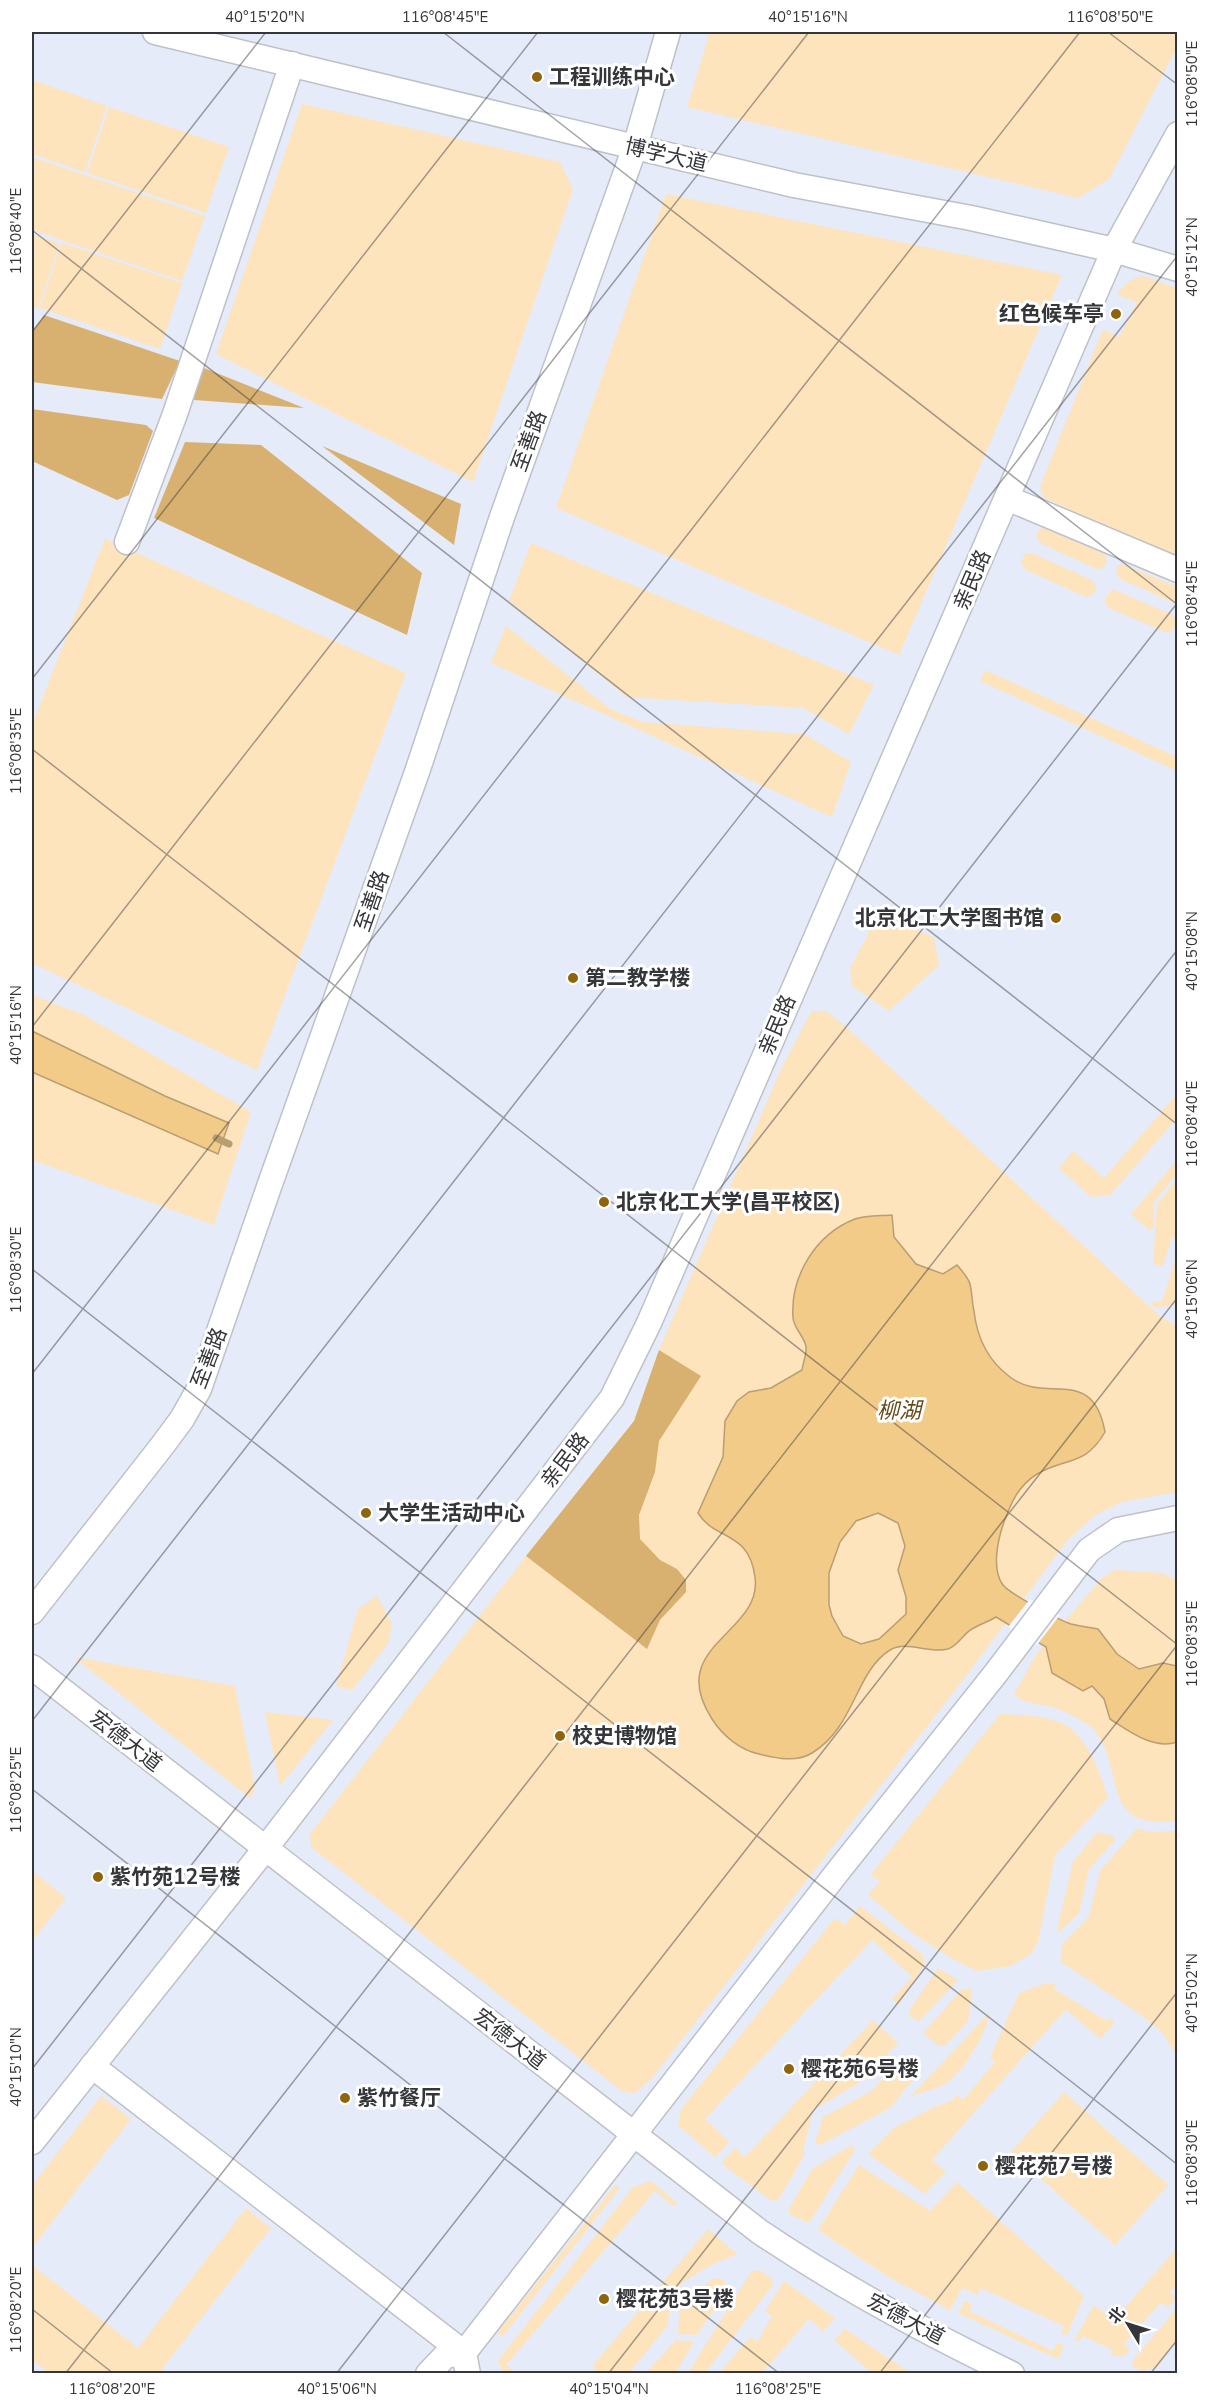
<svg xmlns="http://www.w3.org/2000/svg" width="1209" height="2405" font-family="'Nunito Sans','Noto Sans SC',sans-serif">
	<rect width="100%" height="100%" fill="#f4f7fe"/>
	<rect fill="#e5ebf8" x="32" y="32" width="1145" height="2341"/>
	<g fill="#fde4bd">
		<path d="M710,32H1177L1178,45L1109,179L1078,198L687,107Z"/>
		<path d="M32,80L107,106L85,172L32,154Z"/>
		<path d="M302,104L560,162L573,189L473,482L216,354Z"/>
		<path d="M109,107L229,147L206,213L87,173Z"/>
		<path d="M32,157L205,216L182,281L32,230Z"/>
		<path d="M666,194L1062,275L899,655L556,508Z"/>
		<path d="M32,234L60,244L38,309L32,307Z"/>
		<path d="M62,243L182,283L160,349L40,308Z"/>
		<path d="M1144,276L1177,288V559L1043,497L1040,487L1103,329L1119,337L1137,303L1117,294C1125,284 1131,278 1144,276Z"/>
		<path d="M1043,528L1105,554L1107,564L1099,570L1042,544L1036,537L1039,530Z"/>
		<path d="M105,539L406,673L257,1070L32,963V725Z"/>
		<path d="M531,543L874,685L849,734L803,708L627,697L509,601Z"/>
		<path d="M1032,553L1092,580L1097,589L1092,595L1086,597L1026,570L1021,563L1025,554Z"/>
		<path d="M1123,564L1177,587V604L1120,579L1116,572L1118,566Z"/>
		<path d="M1112,589L1173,615L1177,624L1169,633L1165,632L1109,608L1104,601Z"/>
		<path d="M506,626L610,709L642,722L804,734L851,762L832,817L491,663Z"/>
		<path d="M985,670L1177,757V771L980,681Z"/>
		<path d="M880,911L934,938L939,965L889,1011L852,986L850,969Z"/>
		<path d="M32,995L84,1015L251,1112L214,1225L32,1160Z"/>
		<path d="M812,1011H826L844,1025L1161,1317L1177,1326V1492L1121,1502L1094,1516L1067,1541L957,1688L652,2078L635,2093L623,2092L311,1847L310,1834L526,1556L634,1421L659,1350L783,1065Z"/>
		<path d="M1177,1094V1118L1110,1195L1091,1197L1059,1168L1073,1151L1104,1178Z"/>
		<path d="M1177,1160V1174L1154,1202V1226L1150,1231L1131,1214Z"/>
		<path d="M1177,1180V1238H1172L1163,1266L1153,1264L1157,1204Z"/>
		<path d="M1177,1255V1304L1155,1308L1151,1304L1155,1301L1162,1302Z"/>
		<path d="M1115,1570L1162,1573L1177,1580V1820C1100,1832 1125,1772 1096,1732C1090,1723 1063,1710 1052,1707C1039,1703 1024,1705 1014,1694L1036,1655L1101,1579Z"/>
		<path d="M377,1596L392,1624L388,1644L352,1690L336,1686L358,1609Z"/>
		<path d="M74,1657L235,1686L255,1788L250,1798Z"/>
		<path d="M265,1712L333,1720L280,1786Z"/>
		<path d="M1000,1714C1016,1715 1034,1715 1050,1719C1086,1727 1098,1768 1108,1798L1055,1855L1038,1942L1032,1953L1011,1966L977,1971L951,1958L915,1935L868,1895L880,1881L871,1874Z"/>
		<path d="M1137,1828L1150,1832L1177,1831V2056L1162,2032L1137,2012L1061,1962L1062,1945L1089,1916L1100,1871Z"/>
		<path d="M1097,1832L1113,1836L1115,1840L1089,1869L1079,1913L1059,1932L1057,1930L1073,1862Z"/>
		<path d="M32,1871L66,1898L32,1941Z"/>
		<path d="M860,1906L923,1955L925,1964L898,2005L892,1999L912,1977L872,1940L705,2119L729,2142L715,2157L678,2125L681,2109L835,1918L845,1925Z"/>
		<path d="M938,1968L958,1980L919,2021L910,2017L909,2011Z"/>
		<path d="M1044,1984H1056L1054,1989L1107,2021L1110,2017L1114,2023L1100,2039L1066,2009L932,2160L946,2172L925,2194L868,2154L894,2128L932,2108L951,2101L957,2095L963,2100L995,2062L990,2057L1019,1993Z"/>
		<path d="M970,1988L972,1993L968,2021L945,2046H939L923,2033L961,1990Z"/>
		<path d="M989,2013C988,2031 963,2072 948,2082C938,2089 922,2092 911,2096Z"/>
		<path d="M873,2020L898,2043L875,2067L869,2077L813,2110L803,2151L805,2154L779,2199L774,2201L769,2199L721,2163L735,2148L745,2157Z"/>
		<path d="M901,2059L923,2067L890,2108L820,2145L815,2142L823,2117L872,2091Z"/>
		<path d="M1064,2092L1168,2185L1115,2245L1011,2152Z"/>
		<path d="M101,2096L131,2119L32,2248V2186Z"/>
		<path d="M852,2145L855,2150L809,2223L791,2215L788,2211L812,2169Z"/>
		<path d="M859,2165L930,2211L957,2182L1084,2296L1067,2335L1061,2333L1064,2326L981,2288L977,2295L962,2288L950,2310L887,2276L818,2230Z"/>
		<path d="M651,2181L677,2203L674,2207L655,2191L506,2365L515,2373H504L498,2361L633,2187Z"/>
		<path d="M615,2185L620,2188L502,2337L497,2333Z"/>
		<path d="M246,2208L271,2228L159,2373H49L32,2360V2265L138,2348Z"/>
		<path d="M708,2229L737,2254L709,2266L683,2282L670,2299L668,2325L629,2373H599L593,2369L595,2363Z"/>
		<path d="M1177,2248V2284L1170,2292L1176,2298L1168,2307L1161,2302L1124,2344L1130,2350L1124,2356H1110L1113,2350L1083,2336L1079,2342L1075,2339L1094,2305L1113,2321Z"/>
		<path d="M758,2270L772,2279L773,2285L705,2373H688L751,2272Z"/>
		<path d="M715,2278L723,2279L726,2285L725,2292L697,2335L678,2334C680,2291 683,2300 715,2278Z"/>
		<path d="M784,2281L835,2318L823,2331L809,2319L762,2373H724L721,2371L750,2337L758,2341L772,2316L765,2311Z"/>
		<path d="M965,2301L972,2304L969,2311L1053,2351L1057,2343L1064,2346L1058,2359L958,2313Z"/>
		<path d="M1177,2308V2339L1156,2368L1142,2371L1132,2366L1134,2359Z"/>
		<path d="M845,2329L909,2372L912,2373H872L834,2340Z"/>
		<path d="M676,2340L694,2342L675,2373H646Z"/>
	</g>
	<g fill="#d8b170">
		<path d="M44,315L180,361L162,399L32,382V332Z"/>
		<path d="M199,366L304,408L194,400Z"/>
		<path d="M32,409L146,425L153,431L129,495L117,500L32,461Z"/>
		<path d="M185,442L261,445L422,573L407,635L154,518Z"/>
		<path d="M322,446L461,504L454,545Z"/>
		<path d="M659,1350L701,1376L659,1441L655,1472L639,1515L640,1539L660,1560L677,1569L686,1580V1592L660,1620L647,1649L526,1556L634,1421Z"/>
	</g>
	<g fill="#f2cb89" stroke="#b99e71" stroke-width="1.5" fill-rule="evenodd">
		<path d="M32,1031L165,1096L229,1123L218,1154L32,1072Z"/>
		<path d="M892,1215L894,1237L916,1264L943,1274L957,1265C961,1270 968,1277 970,1284C972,1292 972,1302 974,1311C977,1338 987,1360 1010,1377C1046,1405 1093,1364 1105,1432C1085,1467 1065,1457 1037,1474C1018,1486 1011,1503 1004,1522C998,1539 991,1569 1003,1585C1010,1594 1059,1620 1071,1624C1079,1626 1089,1627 1098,1629L1117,1654L1139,1669L1163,1663L1177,1666V1742C1153,1750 1129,1731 1110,1719L1104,1699L1092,1686L1083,1691L1052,1673L1046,1647L996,1617C988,1622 980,1624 972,1629C963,1634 958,1646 948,1649C929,1654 906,1640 890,1650C855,1672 855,1727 812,1753C796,1763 776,1758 759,1754C740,1750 723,1736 712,1719C664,1645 763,1634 755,1577C749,1530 715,1541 698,1513L723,1457L725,1421L737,1401L749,1392L771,1388L802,1370C803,1363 807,1353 806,1347C805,1337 794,1329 793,1318C790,1276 816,1234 855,1219C866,1215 880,1216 892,1215ZM878,1513L898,1523L905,1546L898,1570L906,1597V1614L879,1639L861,1644L843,1636L832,1616L829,1605V1573L840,1542L856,1521Z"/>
	</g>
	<path fill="#f4f7fe" d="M1030,1599L1060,1615L1037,1645L1008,1627Z"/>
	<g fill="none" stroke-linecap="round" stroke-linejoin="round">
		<path stroke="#b99e71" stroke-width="7" d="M216,1138L229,1144"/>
		<defs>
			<g id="street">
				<path d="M155,32L794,185L971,218L1114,250L1178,269"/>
				<path d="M1007,498L1178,570"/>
				<path d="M127,542L175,414L292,64"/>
				<path d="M32,1612L162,1446L182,1419L199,1389L270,1184L417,772L502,517L635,147L668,32"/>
				<path d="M32,1667L760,2232C840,2286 925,2332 1012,2374"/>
				<path d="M92,2066L464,2353L468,2374"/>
				<path d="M32,2142L265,1849L612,1398L649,1323L1114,250L1178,134"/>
				<path d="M428,2374L445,2356L464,2353L839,1870L996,1673L1089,1550L1118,1530L1178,1518"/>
			</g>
		</defs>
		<use href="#street" stroke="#bec1c7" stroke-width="27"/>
		<use href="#street" stroke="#fff" stroke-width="24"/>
	</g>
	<path fill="none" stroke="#353639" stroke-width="1.5" stroke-opacity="0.45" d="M443,32L1178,605M1108,32L1178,85M32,230L1178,1125M32,332L266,32M32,679L538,32M32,749L1178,1645M32,1027L809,32M32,1269L1178,2165M32,1374L1080,32M32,1721L1178,255M32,1789L780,2374M32,2069L1178,602M32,2309L114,2374M65,2374L1178,949M336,2374L1178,1297M608,2374L1178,1644M879,2374L1178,1991M1150,2374L1178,2339"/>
	<g fill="#8e650a" stroke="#fff" stroke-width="2">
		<circle cx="537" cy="77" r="6"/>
		<circle cx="1116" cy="314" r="6"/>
		<circle cx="1056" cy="918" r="6"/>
		<circle cx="573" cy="978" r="6"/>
		<circle cx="604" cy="1202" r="6"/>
		<circle cx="366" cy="1513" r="6"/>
		<circle cx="560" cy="1736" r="6"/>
		<circle cx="98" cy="1877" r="6"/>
		<circle cx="789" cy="2069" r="6"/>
		<circle cx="345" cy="2098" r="6"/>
		<circle cx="983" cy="2166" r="6"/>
		<circle cx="604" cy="2299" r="6"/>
	</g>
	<g text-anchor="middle" stroke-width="6" stroke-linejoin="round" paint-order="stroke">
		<g font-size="21" font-weight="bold" fill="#353639" stroke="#fff" text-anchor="start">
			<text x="549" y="84">工程训练中心</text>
			<text x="1104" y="321" text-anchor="end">红色候车亭</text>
			<text x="1044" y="925" text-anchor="end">北京化工大学图书馆</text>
			<text x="585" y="985">第二教学楼</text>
			<text x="616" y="1209">北京化工大学(昌平校区)</text>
			<text x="378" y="1520">大学生活动中心</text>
			<text x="572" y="1743">校史博物馆</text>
			<text x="110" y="1884">紫竹苑12号楼</text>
			<text x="801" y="2076">樱花苑6号楼</text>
			<text x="357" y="2105">紫竹餐厅</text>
			<text x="995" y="2173">樱花苑7号楼</text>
			<text x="616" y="2306">樱花苑3号楼</text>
		</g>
		<g font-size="21" fill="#353639" stroke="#fff">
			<text transform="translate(666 155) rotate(13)" y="7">博学大道</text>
			<text transform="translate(529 441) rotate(-70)" y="7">至善路</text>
			<text transform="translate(972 580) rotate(-67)" y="7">亲民路</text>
			<text transform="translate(372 901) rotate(-71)" y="7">至善路</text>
			<text transform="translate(777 1025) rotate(-67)" y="7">亲民路</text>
			<text transform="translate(209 1358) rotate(-69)" y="7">至善路</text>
			<text transform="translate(565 1460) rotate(-52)" y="7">亲民路</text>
			<text transform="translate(126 1741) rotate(38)" y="7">宏德大道</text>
			<text transform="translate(510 2039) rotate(38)" y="7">宏德大道</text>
			<text transform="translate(906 2319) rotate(28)" y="7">宏德大道</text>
		</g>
		<g font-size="22" font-style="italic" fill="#664b19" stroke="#fff">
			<text x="899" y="1418">柳湖</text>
		</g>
	</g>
	<rect width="1209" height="2405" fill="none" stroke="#ffffff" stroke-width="66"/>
	<g transform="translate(1128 2324) rotate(308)" stroke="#ffffff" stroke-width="4.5" paint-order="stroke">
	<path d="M0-4.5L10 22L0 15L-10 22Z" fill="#353639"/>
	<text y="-9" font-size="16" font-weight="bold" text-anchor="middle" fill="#353639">北</text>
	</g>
	<rect x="33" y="33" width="1143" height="2339" fill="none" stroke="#353639" stroke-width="2"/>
	<g font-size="15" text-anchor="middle" fill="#353639">
		<text x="265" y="22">40°15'20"N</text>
		<text x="445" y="22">116°08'45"E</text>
		<text x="808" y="22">40°15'16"N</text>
		<text x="1110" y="22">116°08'50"E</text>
		<text transform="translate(1192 84) rotate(-90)" y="5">116°08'50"E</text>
		<text transform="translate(16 231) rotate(-90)" y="5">116°08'40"E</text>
		<text transform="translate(1192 257) rotate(-90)" y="5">40°15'12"N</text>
		<text transform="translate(1192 604) rotate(-90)" y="5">116°08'45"E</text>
		<text transform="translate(16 751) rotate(-90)" y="5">116°08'35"E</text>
		<text transform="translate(1192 951) rotate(-90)" y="5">40°15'08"N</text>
		<text transform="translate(16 1025) rotate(-90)" y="5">40°15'16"N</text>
		<text transform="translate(1192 1124) rotate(-90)" y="5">116°08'40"E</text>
		<text transform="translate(16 1270) rotate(-90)" y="5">116°08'30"E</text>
		<text transform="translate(1192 1299) rotate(-90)" y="5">40°15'06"N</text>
		<text transform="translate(1192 1644) rotate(-90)" y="5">116°08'35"E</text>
		<text transform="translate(16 1790) rotate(-90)" y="5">116°08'25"E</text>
		<text transform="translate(1192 1993) rotate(-90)" y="5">40°15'02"N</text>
		<text transform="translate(16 2067) rotate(-90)" y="5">40°15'10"N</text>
		<text transform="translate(1192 2163) rotate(-90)" y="5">116°08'30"E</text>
		<text transform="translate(16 2310) rotate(-90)" y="5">116°08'20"E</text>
		<text x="112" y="2394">116°08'20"E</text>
		<text x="337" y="2394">40°15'06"N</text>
		<text x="609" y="2394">40°15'04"N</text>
		<text x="778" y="2394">116°08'25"E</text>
	</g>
</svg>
